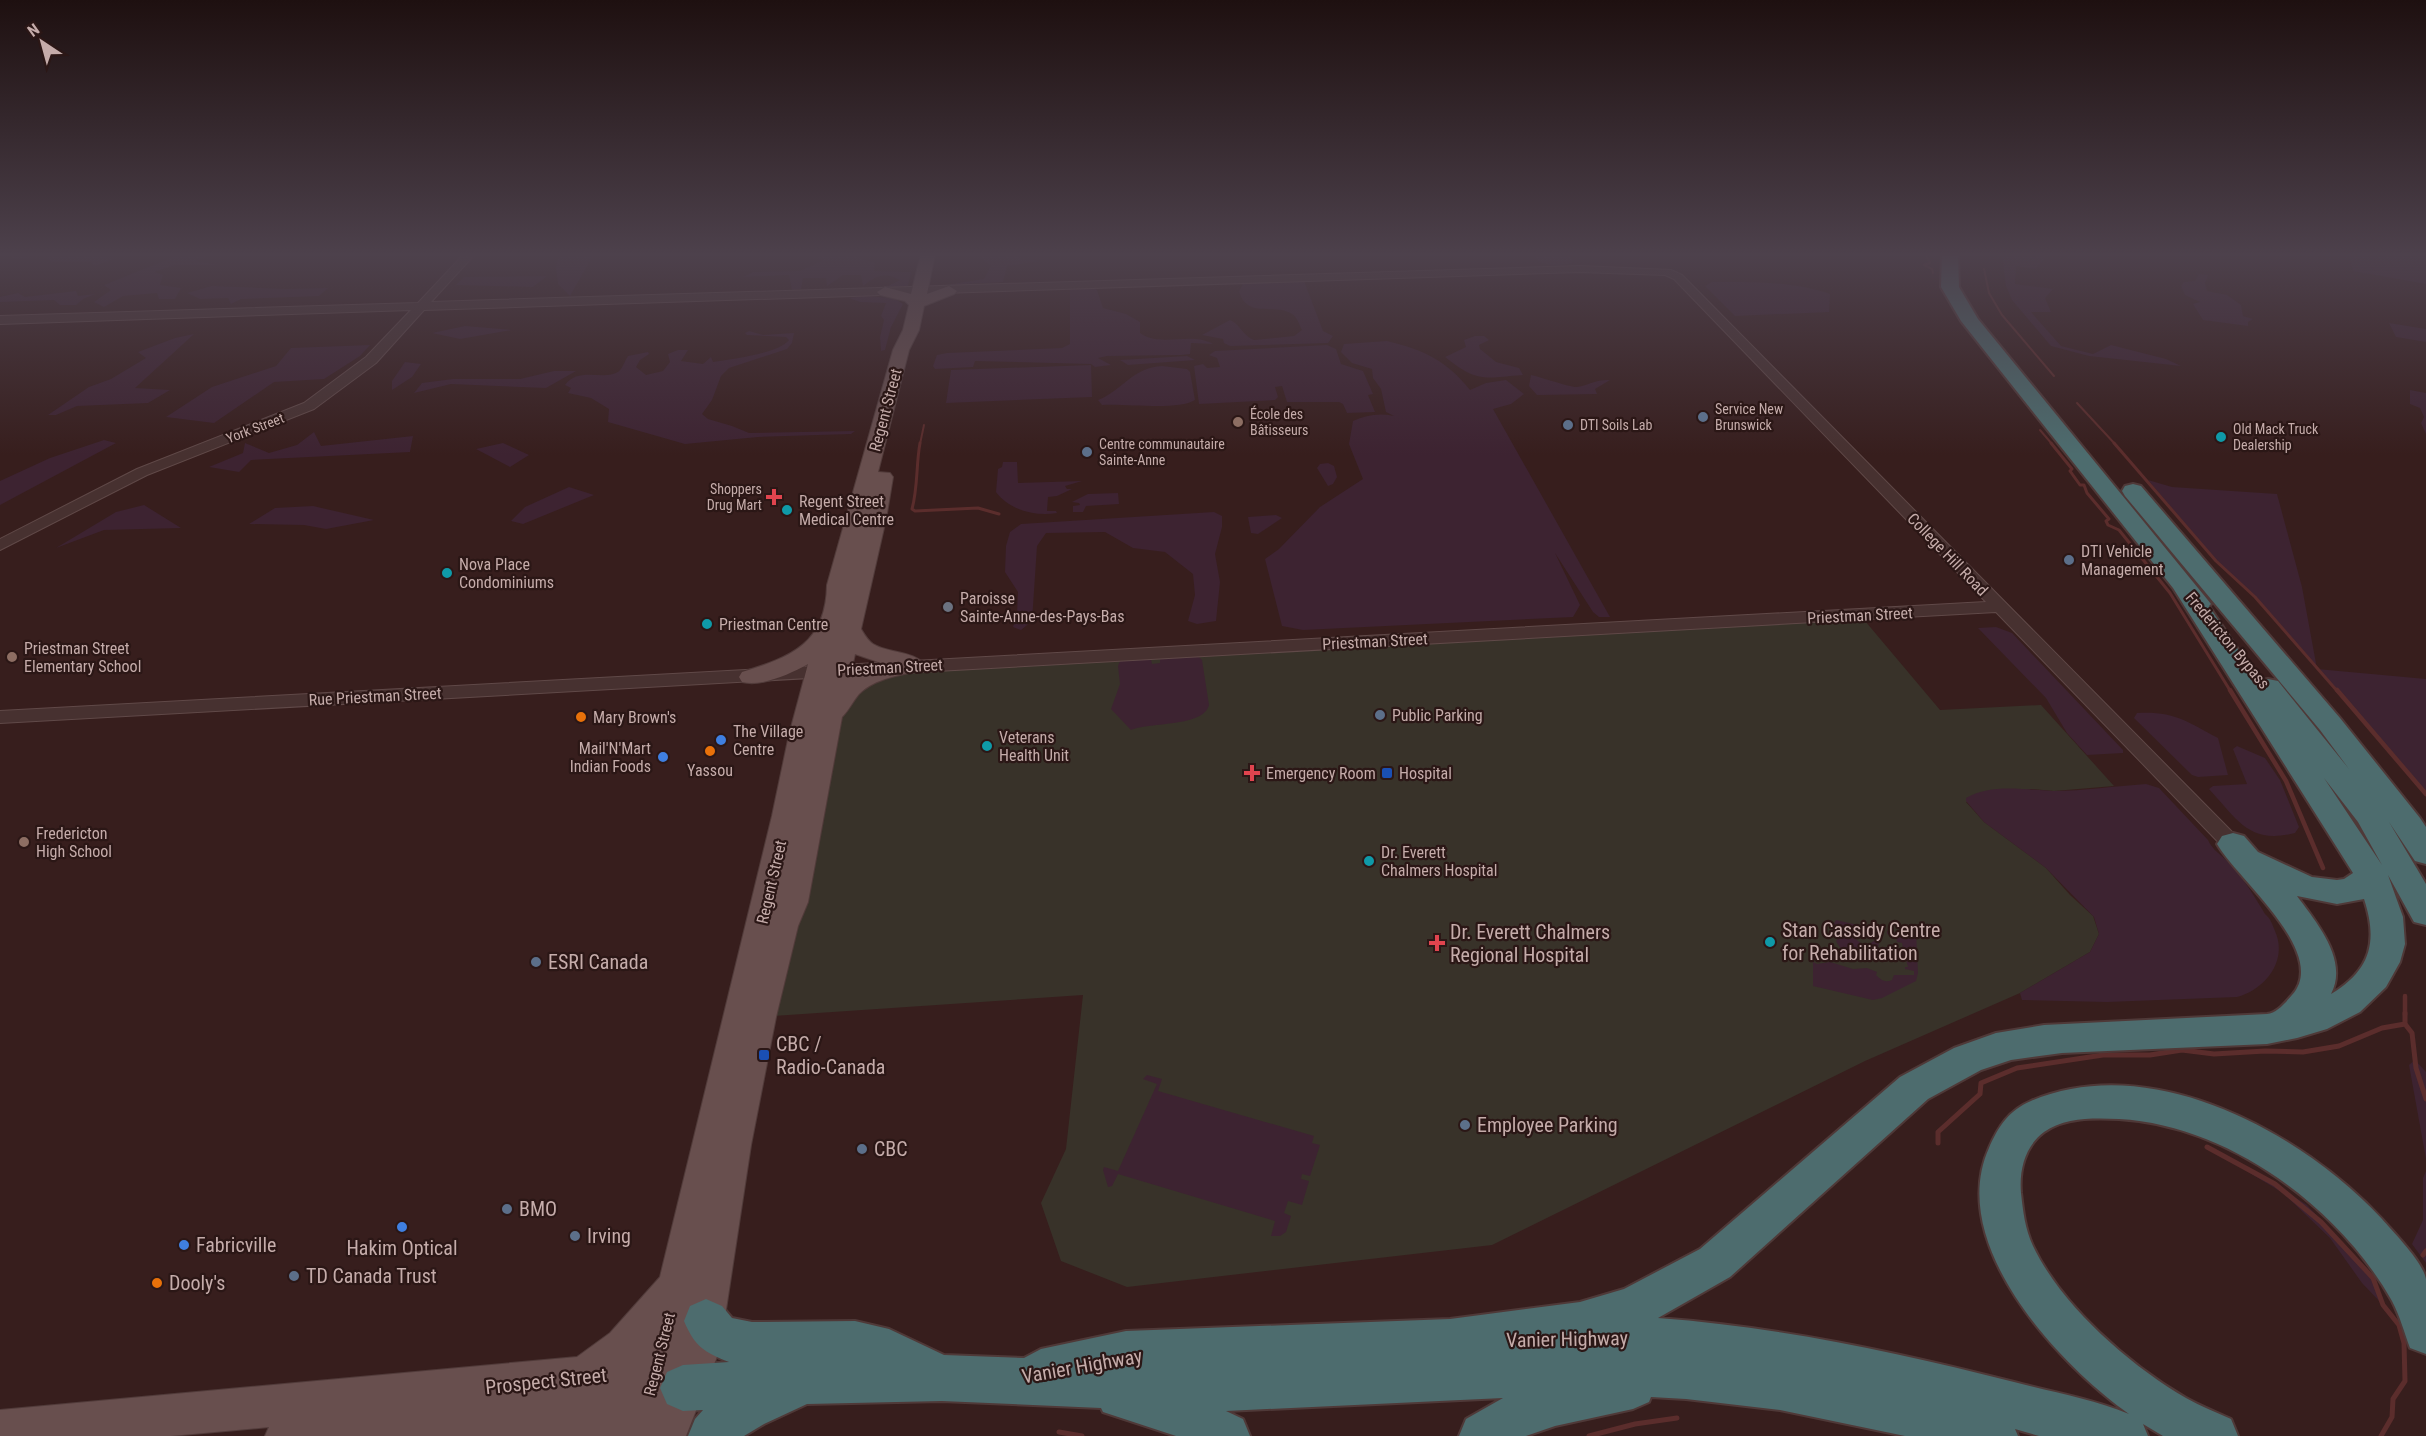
<svg xmlns="http://www.w3.org/2000/svg" width="2426" height="1436" font-family="'Roboto Condensed',sans-serif">
	<rect width="100%" height="100%" fill="#371e1d"/>
	<path fill="#383229" d="M1860,615L1940,710L2041,705L2114,786L2054,791L2031,789L1966,802L1984,822L2046,868L2070,895L2093,916L2099,934L2090,952L2020,993L1865,1061L1492,1245L1127,1287L1061,1261L1041,1203L1066,1149L1083,995L760,1017L829,714L882,673Z"/>
	<g fill="#3d2331">
		<path d="M1,254H76L117,258L95,266L90,262H51L47,256L16,259Z"/>
		<path d="M181,254H214L196,261L218,265H175L154,272L163,275L160,285L181,288L175,299H159L157,293L123,296L104,307L94,302L111,290L104,285Z"/>
		<path d="M559,254H594L570,296L558,284L556,268Z"/>
		<path d="M814,254H847L875,263L874,271L911,272L908,286L886,287L900,280C884,272 877,275 863,286L861,275H843L827,286L826,278H803L801,289L792,290L789,275L743,277L753,272L800,271L822,261Z"/>
		<path d="M974,254H1019L1021,259L1040,261L1007,266L1003,282L946,285L984,279L991,266Z"/>
		<path d="M1531,254H1569L1573,261L1569,264C1554,265 1541,267 1531,254Z"/>
		<path d="M2002,254H2048L2036,269L2016,266L2015,284L2053,289L2045,298L2051,312H2031L2061,346L2093,354L2111,345L2166,359L2181,366L2089,356L2051,346L2012,300L2006,286Z"/>
		<path d="M2348,254H2426V284L2353,271Z"/>
		<path d="M2199,274L2208,275L2205,283L2207,291L2227,295L2241,305L2243,316L2253,319L2248,322V326L2203,320L2193,304L2200,302L2185,295L2181,286L2184,282L2195,281Z"/>
		<path d="M547,276L533,287L456,285L464,277Z"/>
		<path d="M1304,281L1323,331L1333,336L1328,343L1230,346L1224,343L1223,339L1202,335L1230,320C1240,324 1243,336 1254,340L1294,336L1302,330C1299,324 1297,317 1292,314C1274,302 1249,320 1239,292L1243,283Z"/>
		<path d="M1712,282C1752,282 1792,281 1830,294L1829,312L1735,316L1705,286Z"/>
		<path d="M212,286L285,289L328,288L319,296L241,299L231,304L228,298L200,299L187,293Z"/>
		<path d="M1094,288L1097,290L1103,308L1126,314L1140,322V333C1160,348 1191,331 1213,344L1191,343L1190,354L1181,355L1107,356L1098,358L1111,365L1095,367L1091,364L975,361L973,367L935,369L933,366L937,355L947,353L1062,348L1070,344V290Z"/>
		<path d="M76,291L78,296L95,294L83,299L76,305H60L54,300L0,302V297L18,293L25,297Z"/>
		<path d="M864,296L894,298L903,304L891,327L885,350L881,351L880,337L884,320L881,316L886,303L860,302L849,298Z"/>
		<path d="M2389,323L2426,329V342L2396,337Z"/>
		<path d="M465,326L512,330L460,339L432,333Z"/>
		<path d="M749,331L763,335L794,333L792,343L787,349L729,368L721,376L712,400L702,414L708,419L732,426L749,433L855,431L851,434L758,437L685,444L608,422L609,409L591,398L568,393L571,388L565,385C579,366 603,381 618,372C623,368 624,362 628,356L648,352L649,354L640,360L636,367L646,375L663,371L670,362L668,354L678,350H688L681,361L703,364L711,357L713,362C731,359 778,354 789,340L786,337L747,335L745,333Z"/>
		<path d="M194,334L135,388L170,390L148,403L77,406L56,415H48L89,387L111,379L146,358L138,352L175,338Z"/>
		<path d="M1475,336H1484L1489,340L1479,345L1480,349L1496,362L1519,368L1523,375C1483,378 1478,383 1445,357L1466,347L1464,340Z"/>
		<path d="M1387,341C1424,350 1446,360 1470,390L1486,383L1506,380L1524,394L1511,404L1493,409L1610,617H1599L1593,612L1555,553L1580,605L1573,617L1303,630L1282,626L1265,559L1279,549L1320,507L1363,479L1349,444L1353,421C1366,415 1379,413 1394,416L1386,412L1381,389L1373,378L1372,369L1352,363L1341,352L1344,344Z"/>
		<path d="M370,345L360,356L324,379L274,382L214,423L166,417L212,387L276,366L291,348Z"/>
		<path d="M1327,345L1336,349L1341,364L1363,371L1373,394L1368,395L1375,412L1347,413L1343,404L1339,402H1287L1282,386L1275,387L1278,397L1275,400L1199,404L1194,366L1203,364L1207,368L1220,367L1217,358L1209,355L1215,351Z"/>
		<path d="M1187,356L1195,360L1128,365L1120,360Z"/>
		<path d="M405,362L421,364L412,377L392,390V381Z"/>
		<path d="M1091,365L1092,397L946,403L951,370Z"/>
		<path d="M1162,366L1187,369L1190,372L1195,400C1178,411 1124,403 1102,405L1098,400C1122,391 1133,367 1162,366Z"/>
		<path d="M554,371H576L546,388L451,384L414,393L422,383L453,379H520Z"/>
		<path d="M1531,375C1541,377 1572,388 1577,387C1589,385 1597,379 1610,380L1595,389L1597,394L1537,395L1529,386Z"/>
		<path d="M2410,390L2426,393V434L2421,423L2424,417L2420,408L2410,404Z"/>
		<path d="M314,432L321,446L413,436L410,452L251,460L239,472L209,467L243,453L245,443L269,453L297,445Z"/>
		<path d="M104,440L116,443L0,505V481L50,458Z"/>
		<path d="M503,443L529,455L510,467L476,449Z"/>
		<path d="M1003,462H1017L1018,483L1082,481L1065,486L1067,489H1072L1057,496L1048,497L1047,511H1056L1057,513C1036,517 1009,510 996,492L998,469L1002,467Z"/>
		<path d="M1328,463L1334,466L1337,477L1333,484L1328,486L1317,468L1320,464Z"/>
		<path d="M2148,480L2172,487L2277,494L2302,587L2317,669L2426,679V794L2413,777L2255,597L2216,561Z"/>
		<path d="M569,487L594,495L523,524L511,521L525,507Z"/>
		<path d="M1118,493L1119,504L1086,506L1083,512H1073V506L1080,505L1079,503L1072,502L1088,494Z"/>
		<path d="M144,505L181,528L104,530L56,548L116,512Z"/>
		<path d="M313,506L374,520L326,529L304,525L249,524L275,508Z"/>
		<path d="M1214,512L1222,516V527L1215,554L1220,582L1216,621L1197,624L1188,621L1195,595L1193,574L1165,552L1133,548L1105,532L1046,533L1037,546L1032,621L1021,630L1013,627L1017,614L1018,592L1005,572L1006,546L1010,532L1021,524Z"/>
		<path d="M1276,515L1282,518L1258,534L1251,533L1248,517Z"/>
		<path d="M1996,627L2012,633L2123,750V753L2087,755L2067,733L2046,698L1978,628Z"/>
		<path d="M1198,656L1202,660L1209,705C1204,727 1150,722 1131,730L1111,709L1120,684L1118,666L1120,661L1151,659L1152,664L1160,663V658Z"/>
		<path d="M2137,713C2174,711 2186,721 2218,738L2228,775L2198,777L2192,775L2134,718Z"/>
		<path d="M2237,746L2265,758L2280,780L2299,827L2295,833C2249,845 2237,819 2209,789L2213,786L2247,784L2233,749Z"/>
		<path d="M2146,784L2159,788L2208,840C2212,850 2223,856 2230,864C2244,879 2255,897 2265,914C2271,919 2272,924 2275,931C2288,960 2266,989 2237,997L2107,1002L2022,1000L2020,993L2090,952L2099,934L2094,917L2046,868L1984,822L1966,801V798C1992,783 2025,790 2053,791C2084,791 2115,786 2146,784Z"/>
		<path d="M1836,920L1875,929L1876,931L1863,938L1854,931L1832,927Z"/>
		<path d="M1887,931L1914,936V932H1916L1918,973L1916,981L1882,998L1873,1000L1813,986V962L1817,964L1830,962L1853,969L1867,968L1877,972L1876,975C1881,980 1885,983 1892,980L1894,975H1914V971L1905,969V967H1908L1905,956L1875,950L1869,944L1880,937L1878,948L1885,949V947L1898,952V948L1903,949L1902,943L1897,942L1896,937L1887,934Z"/>
		<path d="M1841,935C1853,936 1870,945 1869,959C1855,965 1842,953 1836,941Z"/>
		<path d="M2415,1060L2426,1072V1159L2409,1065Z"/>
		<path d="M1147,1075L1162,1079L1158,1091L1314,1136L1312,1143L1320,1145L1310,1176L1302,1174L1301,1179L1309,1181L1302,1205L1288,1201L1284,1213L1291,1216L1286,1232L1280,1236H1271L1275,1221L1118,1174L1112,1186L1108,1187L1103,1170L1104,1167L1118,1171L1157,1084L1143,1079Z"/>
		<path d="M2207,1147L2240,1163L2307,1205L2373,1278L2383,1305L2362,1283L2330,1238L2283,1193Z"/>
		<path d="M2426,1171V1263L2412,1244L2423,1220V1178Z"/>
	</g>
	<g fill="none" stroke-linecap="round" stroke-linejoin="round">
		<g stroke="#5b2d2c" stroke-width="2">
			<path d="M1930,254L1926,256L1930,263L1924,265L1932,269L1933,273"/>
			<path d="M1984,269L1989,293L2002,315L2054,376"/>
			<path d="M2077,403L2115,444"/>
			<path d="M2040,430L2052,444"/>
			<path d="M920,444L924,425"/>
		</g>
		<g stroke="#5b2d2c" stroke-width="3">
			<path d="M920,443C916,465 918,487 912,509L915,511L978,508L999,514"/>
			<path d="M2051,443L2072,469L2070,471L2080,485H2084L2087,493L2109,519L2106,521L2108,525L2119,530L2170,593L2231,692"/>
			<path d="M2114,443L2216,561L2255,597L2338,692"/>
		</g>
		<g stroke="#5b2d2c" stroke-width="4.5">
			<path d="M2230,690L2286,781L2323,868"/>
			<path d="M2337,690L2426,794"/>
			<path d="M2405,996V1015"/>
		</g>
		<g stroke="#5b2d2c" stroke-width="5">
			<path d="M2405,1013V1024L2412,1033L2416,1068L2426,1099"/>
			<path d="M1938,1143V1132L1980,1094L1981,1083L2017,1068L2103,1055H2150L2182,1050L2214,1054L2265,1051L2303,1052L2339,1046L2382,1028L2405,1024"/>
			<path d="M2207,1147L2275,1184L2321,1222L2373,1278L2383,1305L2399,1325L2404,1343L2405,1381L2393,1399L2392,1417L2381,1436"/>
			<path d="M2423,1255L2426,1251"/>
			<path d="M1059,1432L1082,1436"/>
			<path d="M1589,1436L1635,1424L1677,1418"/>
		</g>
		<defs>
			<path id="minor" d="M464,254H475L431,302L1580,266L1671,270L1682,275L2244,844L2241,849L2233,852L2225,849L1996,612L0,723V711L1986,602L1674,279L1665,275L1580,272L424,310L376,363L314,409L147,475L0,550V539L137,469L304,403L366,357L411,310L0,324V316L418,303Z"/>
			<path id="major" d="M921,254H935L927,294L949,286L957,291L954,294L924,306L919,330L909,350L878,472L890,473L893,477L886,519L861,629C864,634 868,641 873,644C887,653 915,651 925,665L922,670C901,675 875,678 859,694C853,701 849,710 842,717L808,902L798,926L776,1017L751,1145L720,1349L686,1436H265L269,1427L171,1436H0V1410L577,1357L610,1333L660,1277L772,816L789,735L808,664C790,674 762,687 742,682L739,677L742,672C792,657 826,643 827,585L893,350L903,330L909,305L905,301L880,295L877,292L885,287L911,294ZM855,654L884,664L850,677Z"/>
			<path id="highway" d="M1942,254H1958L1959,287L1978,319L2207,599L2211,604L2209,606L2259,681L2268,679L2278,681L2349,769L2320,730L2125,496L2122,491L2125,486L2133,484L2141,486L2340,718L2420,818L2426,827V864L2415,861L2389,822L2426,884V925L2414,922L2388,875L2403,917L2405,944L2400,962L2386,987L2360,1012L2327,1029L2297,1038L2267,1044L2062,1053L2011,1060L1981,1070L1928,1099L1730,1277L1658,1318C1779,1327 1897,1352 2014,1382C2051,1392 2093,1399 2129,1414C2057,1363 1946,1243 1989,1148C1998,1127 2009,1110 2031,1101C2151,1050 2301,1132 2382,1219C2394,1233 2423,1262 2426,1279C2426,1299 2426,1333 2426,1354L2410,1348C2404,1332 2400,1316 2392,1301C2339,1207 2228,1125 2119,1119C2094,1118 2065,1117 2044,1132C2025,1146 2019,1170 2021,1193C2023,1211 2025,1229 2033,1246C2061,1305 2129,1365 2186,1398C2200,1406 2216,1412 2231,1419L2238,1436H2163L2143,1424L2148,1436H2039L2015,1429L2018,1436H1905L1780,1410L1686,1399L1651,1397L1649,1402L1633,1409L1555,1426L1526,1436H1459L1466,1419L1503,1398L1226,1411L1243,1419L1250,1436H1176L1103,1412L1101,1408L942,1401L807,1404L764,1424L744,1436H688L695,1419L703,1410L683,1411L667,1404L660,1388L667,1372L683,1365L729,1362C704,1352 695,1347 684,1321L690,1306L706,1299L722,1306L732,1318L752,1322L855,1321L889,1329L944,1355L1024,1358L1041,1349L1126,1331L1450,1319L1580,1302L1624,1289L1700,1249L1900,1077L1954,1048L1996,1033L2044,1025L2267,1014C2277,1013 2286,1002 2292,995C2330,953 2237,879 2217,844L2222,836L2233,833L2244,836L2258,852L2312,877L2337,880L2344,879L2353,873L2173,588L1961,321L1941,287ZM2324,778L2358,822L2382,865ZM2297,896L2337,904L2364,899C2378,941 2371,970 2331,994C2349,960 2316,922 2297,896Z"/>
		</defs>
		<use href="#minor" stroke="#604948" stroke-width="2"/>
		<use href="#major" stroke="#513b3a" stroke-width="2"/>
		<use href="#highway" stroke="#4f3938" stroke-width="4"/>
		<use href="#minor" fill="#473130" fill-rule="evenodd"/>
		<use href="#major" fill="#684f4e" fill-rule="evenodd"/>
		<use href="#highway" fill="#4d6c6e" fill-rule="evenodd"/>
	</g>
	<linearGradient id="sky" x2="0" y2="1"><stop stop-color="#1e1010"/><stop offset="0.56" stop-color="#4d414c"/><stop offset="1" stop-color="#4d414c" stop-opacity="0"/></linearGradient>
	<rect width="2426" height="455" fill="url(#sky)"/>
	<g fill="#5c6f8a" stroke="#2b1716" stroke-width="2">
		<circle cx="1703" cy="417" r="6"/>
		<circle cx="1568" cy="425" r="6"/>
		<circle cx="1087" cy="452" r="6"/>
		<circle cx="2069" cy="560" r="6"/>
		<circle cx="1380" cy="715" r="6"/>
		<circle cx="536" cy="962" r="6"/>
		<circle cx="1465" cy="1125" r="6"/>
		<circle cx="862" cy="1149" r="6"/>
		<circle cx="507" cy="1209" r="6"/>
		<circle cx="575" cy="1236" r="6"/>
		<circle cx="294" cy="1276" r="6"/>
	</g>
	<g fill="#8d6e63" stroke="#2b1716" stroke-width="2">
		<circle cx="1238" cy="422" r="6"/>
		<circle cx="12" cy="657" r="6"/>
		<circle cx="24" cy="842" r="6"/>
	</g>
	<g fill="#0f9aa8" stroke="#2b1716" stroke-width="2">
		<circle cx="2221" cy="437" r="6"/>
		<circle cx="787" cy="510" r="6"/>
		<circle cx="447" cy="573" r="6"/>
		<circle cx="707" cy="624" r="6"/>
		<circle cx="987" cy="746" r="6"/>
		<circle cx="1369" cy="861" r="6"/>
		<circle cx="1770" cy="942" r="6"/>
	</g>
	<g fill="#e0444e" stroke="#2b1716" stroke-width="2">
		<path d="M771 488h6v6h6v6h-6v6h-6v-6h-6v-6h6z"/>
		<path d="M1249 764h6v6h6v6h-6v6h-6v-6h-6v-6h6z"/>
		<path d="M1434 934h6v6h6v6h-6v6h-6v-6h-6v-6h6z"/>
	</g>
	<circle fill="#6b7280" stroke="#2b1716" stroke-width="2" cx="948" cy="607" r="6"/>
	<g fill="#e8710a" stroke="#2b1716" stroke-width="2">
		<circle cx="581" cy="717" r="6"/>
		<circle cx="710" cy="751" r="6"/>
		<circle cx="157" cy="1283" r="6"/>
	</g>
	<g fill="#3f7fe0" stroke="#2b1716" stroke-width="2">
		<circle cx="721" cy="740" r="6"/>
		<circle cx="663" cy="757" r="6"/>
		<circle cx="402" cy="1227" r="6"/>
		<circle cx="184" cy="1245" r="6"/>
	</g>
	<g fill="#1a4fb4" stroke="#2b1716" stroke-width="2">
		<rect x="1381" y="767" width="12" height="12" rx="3"/>
		<rect x="758" y="1049" width="12" height="12" rx="3"/>
	</g>
	<g text-anchor="middle" stroke-width="4.5" stroke-linejoin="round" paint-order="stroke">
		<g font-size="14" fill="#c5acaa" stroke="#2b1716" text-anchor="start">
			<text x="1715" y="414">Service New<tspan x="1715" dy="16">Brunswick</tspan></text>
			<text x="1250" y="419">École des<tspan x="1250" dy="16">Bâtisseurs</tspan></text>
			<text x="1580" y="430">DTI Soils Lab</text>
			<text x="2233" y="434">Old Mack Truck<tspan x="2233" dy="16">Dealership</tspan></text>
			<text x="1099" y="449">Centre communautaire<tspan x="1099" dy="16">Sainte-Anne</tspan></text>
			<text x="762" y="494" text-anchor="end">Shoppers<tspan x="762" dy="16">Drug Mart</tspan></text>
		</g>
		<g font-size="14" fill="#c5acaa" stroke="#2b1716">
			<text transform="translate(255 428) rotate(-21)" y="5">York Street</text>
		</g>
		<g font-size="16" fill="#c5acaa" stroke="#2b1716">
			<text transform="translate(885 410) rotate(-75)" y="6">Regent Street</text>
			<text transform="translate(1948 554) rotate(46)" y="6">College Hill Road</text>
			<text transform="translate(1860 615) rotate(-3)" y="6">Priestman Street</text>
			<text transform="translate(2228 640) rotate(50)" y="6">Fredericton Bypass</text>
			<text transform="translate(1375 641) rotate(-3)" y="6">Priestman Street</text>
			<text transform="translate(890 667) rotate(-3)" y="6">Priestman Street</text>
			<text transform="translate(375 696) rotate(-3)" y="6">Rue Priestman Street</text>
			<text transform="translate(771 882) rotate(-77)" y="6">Regent Street</text>
			<text transform="translate(659 1354) rotate(-76)" y="6">Regent Street</text>
		</g>
		<g font-size="16" fill="#c5acaa" stroke="#2b1716" text-anchor="start">
			<text x="799" y="507">Regent Street<tspan x="799" dy="18">Medical Centre</tspan></text>
			<text x="2081" y="557">DTI Vehicle<tspan x="2081" dy="18">Management</tspan></text>
			<text x="459" y="570">Nova Place<tspan x="459" dy="18">Condominiums</tspan></text>
			<text x="960" y="604">Paroisse<tspan x="960" dy="18">Sainte-Anne-des-Pays-Bas</tspan></text>
			<text x="719" y="630">Priestman Centre</text>
			<text x="24" y="654">Priestman Street<tspan x="24" dy="18">Elementary School</tspan></text>
			<text x="1392" y="721">Public Parking</text>
			<text x="593" y="723">Mary Brown's</text>
			<text x="733" y="737">The Village<tspan x="733" dy="18">Centre</tspan></text>
			<text x="999" y="743">Veterans<tspan x="999" dy="18">Health Unit</tspan></text>
			<text x="651" y="754" text-anchor="end">Mail'N'Mart<tspan x="651" dy="18">Indian Foods</tspan></text>
			<text x="710" y="776" text-anchor="middle">Yassou</text>
			<text x="1266" y="779">Emergency Room</text>
			<text x="1399" y="779">Hospital</text>
			<text x="36" y="839">Fredericton<tspan x="36" dy="18">High School</tspan></text>
			<text x="1381" y="858">Dr. Everett<tspan x="1381" dy="18">Chalmers Hospital</tspan></text>
		</g>
		<g font-size="20" fill="#c5acaa" stroke="#2b1716" text-anchor="start">
			<text x="1782" y="937">Stan Cassidy Centre<tspan x="1782" dy="23">for Rehabilitation</tspan></text>
			<text x="1450" y="939">Dr. Everett Chalmers<tspan x="1450" dy="23">Regional Hospital</tspan></text>
			<text x="548" y="969">ESRI Canada</text>
			<text x="776" y="1051">CBC /<tspan x="776" dy="23">Radio-Canada</tspan></text>
			<text x="1477" y="1132">Employee Parking</text>
			<text x="874" y="1156">CBC</text>
			<text x="519" y="1216">BMO</text>
			<text x="587" y="1243">Irving</text>
			<text x="196" y="1252">Fabricville</text>
			<text x="402" y="1255" text-anchor="middle">Hakim Optical</text>
			<text x="306" y="1283">TD Canada Trust</text>
			<text x="169" y="1290">Dooly's</text>
		</g>
		<g font-size="20" fill="#c5acaa" stroke="#2b1716">
			<text transform="translate(1567 1339) rotate(-1)" y="7">Vanier Highway</text>
			<text transform="translate(1082 1366) rotate(-10)" y="7">Vanier Highway</text>
			<text transform="translate(546 1381) rotate(-6)" y="7">Prospect Street</text>
		</g>
	</g>
	<g transform="translate(42 42) rotate(324)" stroke="#2b1716" stroke-width="4.5" paint-order="stroke">
	<path d="M0-4.5L10 22L0 15L-10 22Z" fill="#c5acaa"/>
	<text y="-9" font-size="16" font-weight="bold" text-anchor="middle" fill="#c5acaa">N</text>
	</g>
</svg>
